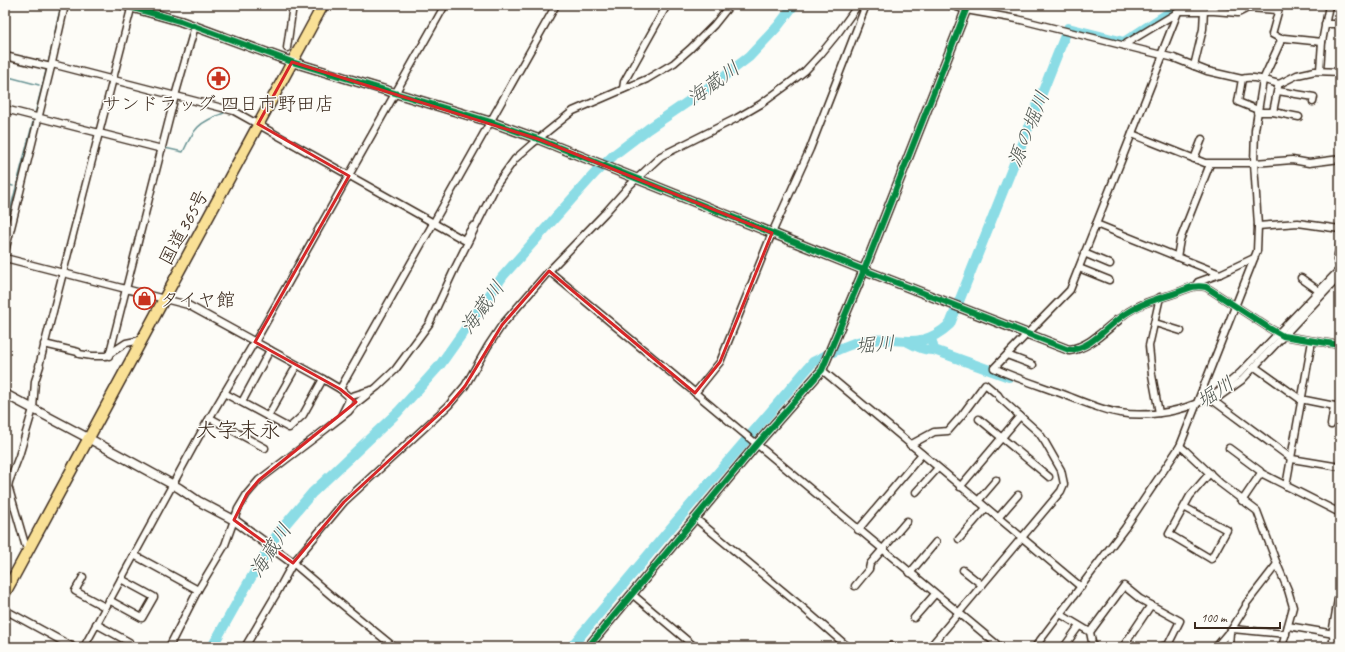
<svg xmlns="http://www.w3.org/2000/svg" width="1345" height="652" font-family="Caveat,'Klee One',sans-serif">
	<rect width="100%" height="100%" fill="#fdfcf7"/>
	<filter id="ink" filterUnits="userSpaceOnUse"><feTurbulence type="fractalNoise" baseFrequency=".025" numOctaves="2"/><feDisplacementMap in="SourceGraphic" scale="8" xChannelSelector="R" yChannelSelector="G"/><feConvolveMatrix kernelMatrix="1 2 1 2 8 2 1 2 1" color-interpolation-filters="sRGB"/></filter>
	<g filter="url(#ink)">
		<g fill="none" stroke-linecap="round" stroke-linejoin="round">
			<g stroke="#6b9595" stroke-width="1.5">
				<path d="M48,64L61,5"/>
				<path d="M5,76L39,85"/>
				<path d="M35,114L47,67"/>
				<path d="M165,148L183,152C194,128 199,122 224,113"/>
				<path d="M5,184L13,186"/>
				<path d="M5,230L34,118"/>
				<path d="M118,284L124,285"/>
				<path d="M134,288L161,295"/>
			</g>
			<g stroke="#8bdce5" stroke-width="10">
				<path d="M931,338L934,350L1009,377"/>
				<path d="M908,342C915,346 925,351 934,350"/>
				<path d="M212,647L248,583L278,533L312,493L398,412L440,365L503,276L596,172L615,154L648,129L711,86L749,57L778,26L794,5"/>
				<path d="M571,647L675,523L813,362C829,354 844,345 862,341C898,334 918,354 950,324L1068,28L1124,42L1178,7L1179,5"/>
			</g>
			<defs>
				<g id="minor">
					<path d="M950,5L966,10L1017,19L1174,58L1207,71L1242,79L1238,102L1258,110"/>
					<path d="M1280,5L1272,34L1281,39L1284,38L1322,42"/>
					<path d="M1333,5L1340,6"/>
					<path d="M1325,24H1340"/>
					<path d="M1125,46L1127,43L1180,11H1214L1238,13L1248,8L1278,10"/>
					<path d="M287,48L293,5"/>
					<path d="M1161,55L1178,12"/>
					<path d="M1163,55L1070,290L994,368C1015,378 1038,385 1060,393C1079,400 1100,410 1120,413C1144,417 1173,413 1195,404C1212,398 1227,385 1240,373L1340,269"/>
					<path d="M5,56L51,67"/>
					<path d="M52,64L234,111L464,240L473,226"/>
					<path d="M1194,66L1203,29L1204,10"/>
					<path d="M1320,70L1322,42L1329,5"/>
					<path d="M1242,79C1250,75 1269,81 1279,84L1297,75L1315,71L1340,72"/>
					<path d="M623,89L624,82L667,5"/>
					<path d="M1278,91L1314,97L1313,102"/>
					<path d="M5,109L162,149"/>
					<path d="M1257,112H1273L1299,117"/>
					<path d="M1273,112L1278,87"/>
					<path d="M1132,134L1205,163H1254L1292,160L1309,163L1340,159"/>
					<path d="M1194,159L1202,139"/>
					<path d="M1096,224L1220,274"/>
					<path d="M1258,226L1298,223L1340,229"/>
					<path d="M1340,243L1337,260L1340,267"/>
					<path d="M5,252L51,67L65,5"/>
					<path d="M1084,253L1110,264"/>
					<path d="M1177,257L1180,240L1210,164"/>
					<path d="M5,258L188,305L323,379L340,389L349,397L371,390"/>
					<path d="M1079,268L1109,280"/>
					<path d="M549,271L1000,647"/>
					<path d="M1301,278L1319,291"/>
					<path d="M1195,286L1198,282L1220,274L1254,258"/>
					<path d="M1118,320C1133,305 1154,300 1173,294C1186,290 1192,284 1206,287L1269,328L1283,336L1340,345"/>
					<path d="M1155,323L1181,331"/>
					<path d="M44,344L78,352L79,354L92,356H106L126,343L141,340"/>
					<path d="M1007,355L1033,365"/>
					<path d="M109,356L175,96L195,26"/>
					<path d="M1255,367L1300,399L1340,407"/>
					<path d="M822,370L1081,587"/>
					<path d="M340,389L556,5"/>
					<path d="M224,393L289,428L303,415L323,379"/>
					<path d="M695,393L720,362L772,233L810,149L866,5"/>
					<path d="M1211,399L1292,459L1340,467"/>
					<path d="M1213,401L1242,380L1340,276"/>
					<path d="M242,402L270,350"/>
					<path d="M1159,413L1152,375L1149,346L1160,297"/>
					<path d="M268,416L297,365"/>
					<path d="M341,416L348,402L349,397"/>
					<path d="M210,418L265,448"/>
					<path d="M979,419L1049,477"/>
					<path d="M1331,425L1334,406"/>
					<path d="M910,445L934,432L948,431L962,415L985,384L998,395L1000,398L1039,433L1045,442L1061,470L1064,484L1061,491L930,647"/>
					<path d="M1180,446L1186,451L1220,483L1257,511L1277,564L1288,590L1293,607L1282,647"/>
					<path d="M1229,448L1260,471L1261,473"/>
					<path d="M1286,486L1312,341"/>
					<path d="M960,487L1020,416"/>
					<path d="M9,489L25,544L28,551"/>
					<path d="M916,492L938,468"/>
					<path d="M978,501L996,480"/>
					<path d="M1242,501L1261,473L1340,513"/>
					<path d="M5,502L9,482L19,456L33,409L35,381L40,366H39L132,5"/>
					<path d="M1184,507L1227,530L1211,559L1169,534L1190,496L1210,473"/>
					<path d="M695,518L802,607L848,647"/>
					<path d="M998,518L1018,495"/>
					<path d="M858,530L922,454"/>
					<path d="M959,539L986,508"/>
					<path d="M134,555L198,590"/>
					<path d="M293,563L334,598L394,647"/>
					<path d="M963,570L982,585"/>
					<path d="M910,573L936,542"/>
					<path d="M83,577L75,591L105,607"/>
					<path d="M855,586L869,569L870,564L907,521"/>
					<path d="M632,594L695,647"/>
					<path d="M109,600L142,618L154,597L121,579"/>
					<path d="M5,610L73,647"/>
					<path d="M1060,614L1090,632L1093,647"/>
					<path d="M914,618L935,594"/>
					<path d="M96,624L129,642"/>
					<path d="M1288,626L1340,635"/>
					<path d="M1232,629L1286,634"/>
					<path d="M1090,632L1124,586L1140,599L1180,621L1168,645L1159,647"/>
					<path d="M1332,634L1338,599H1340"/>
					<path d="M84,647L203,429L252,346L255,342L445,5"/>
					<path d="M169,647L198,590L225,545L238,509L247,494L259,480L317,436L348,412L353,406L377,387L395,370L429,324L455,268L497,184L515,159L532,144L573,111L647,79L674,63L690,49L714,25L730,5"/>
					<path d="M245,647L275,596L293,563L344,502L448,406L465,386L488,346L502,325L549,271L605,213L629,186L661,156L737,118L761,104L787,85L805,71L820,55L838,33L858,5"/>
					<path d="M890,647L891,646"/>
					<path d="M1035,647L1125,528L1180,446L1257,251L1258,226L1254,163L1255,130L1263,80L1280,43L1281,39"/>
					<path d="M1064,647L1079,626"/>
					<path d="M1123,647L1151,605"/>
					<path d="M1216,647L1227,634H1229L1230,632L1246,606V604L1277,564"/>
					<path d="M1229,647L1230,632"/>
					<path d="M1332,647L1334,634"/>
				</g>
				<g id="tertiary">
					<path d="M123,5L180,21L292,62L491,122L538,139L864,270L968,5"/>
					<path d="M5,394L88,438L179,488L198,501L234,520L293,563"/>
					<path d="M588,647L757,444L822,370L864,270L1069,350C1088,348 1103,332 1118,320"/>
				</g>
				<path id="trunk" d="M5,593L323,5"/>
			</defs>
			<use href="#minor" stroke="#3b2a1e" stroke-width="9"/>
			<use href="#tertiary" stroke="#3b2a1e" stroke-width="11"/>
			<use href="#trunk" stroke="#3b2a1e" stroke-width="13"/>
			<use href="#minor" stroke="#fdfcf7" stroke-width="6"/>
			<use href="#tertiary" stroke="#fdfcf7" stroke-width="8"/>
			<use href="#trunk" stroke="#f9e096" stroke-width="10"/>
			<defs>
				<g id="cycleway">
					<path d="M123,5L180,21L292,62L491,122L538,139L864,270L968,5"/>
					<path d="M588,647L757,444L822,370L864,270L1069,350C1092,348 1106,327 1125,314C1140,304 1156,299 1173,294C1186,290 1192,284 1206,287L1269,328L1283,336L1340,345"/>
				</g>
			</defs>
			<use href="#cycleway" stroke="#fdfcf7" stroke-width="8"/>
			<use href="#cycleway" stroke="#00873e" stroke-width="6"/>
		</g>
	</g>
	<path fill="none" stroke="#d62828" stroke-width="3" stroke-linejoin="round" d="M292,62L538,139L772,233L720,362L695,393L549,271L502,325L465,386L448,406L344,502L293,563L234,520L247,494L259,480L356,402L340,389L255,342L349,176L258,124Z"/>
	<defs>
		<symbol id="pharmacy-ring" viewBox="-11 -11 22 22"><circle r="9.5" fill="#fdfcf7" stroke="#c8321e" stroke-width="1.5"/><path d="M-2-6h4v4h4v4h-4v4h-4v-4h-4v-4h4Z" fill="#c8321e"/></symbol>
		<symbol id="shop-ring" viewBox="-11 -11 22 22"><circle r="9.5" fill="#fdfcf7" stroke="#c8321e" stroke-width="1.5"/><path d="M-5-2.5h2.3a2.7 3.5 0 0 1 5.4 0H5L5.5 6h-11ZM-1.5-2.5h3a1.5 2.3 0 0 0-3 0Z" fill="#c8321e"/></symbol>
	</defs>
	<g fill-rule="evenodd">
		<use href="#pharmacy-ring" x="206" y="66" width="25" height="25"/>
		<use href="#shop-ring" x="132" y="286" width="25" height="25"/>
	</g>
	<g text-anchor="middle" stroke-width="3" stroke-linejoin="round" paint-order="stroke">
		<g font-size="19" fill="#3b2a1e" stroke="#fdfcf7">
			<text x="218" y="110">サンドラッグ 四日市野田店</text>
			<text x="160" y="306" text-anchor="start">タイヤ館</text>
		</g>
		<g font-size="19" fill="#3b2a1e" stroke="#fdfcf7">
			<text transform="translate(183 227) rotate(-62)" y="7">国道365号</text>
		</g>
		<g font-size="20" font-style="italic" fill="#4f5650" stroke="#fdfcf7">
			<text transform="translate(713 83) rotate(-36)" y="7">海蔵川</text>
			<text transform="translate(1028 129) rotate(-68)" y="7">源の堀川</text>
			<text transform="translate(482 307) rotate(-54)" y="7">海蔵川</text>
			<text transform="translate(875 344) rotate(-4)" y="7">堀川</text>
			<text transform="translate(1215 392) rotate(-33)" y="7">堀川</text>
			<text transform="translate(270 550) rotate(-57)" y="7">海蔵川</text>
		</g>
		<g font-size="21" fill="#3b2a1e" stroke="#fdfcf7">
			<text x="238" y="437">大字末永</text>
		</g>
	</g>
	<rect width="1345" height="652" fill="none" stroke="#fdfcf7" stroke-width="20"/>
	<rect x="10" y="10" width="1325" height="632" fill="none" stroke="#3b2a1e" stroke-width="1.5" filter="url(#ink)"/>
	<path d="M1195 622v6h85v-6" fill="none" stroke="#3b2a1e" stroke-width="2"/>
	<text x="1201" y="622" font-size="12" fill="#3b2a1e" stroke="#fdfcf7" stroke-width="3" paint-order="stroke">100 m</text>
</svg>
